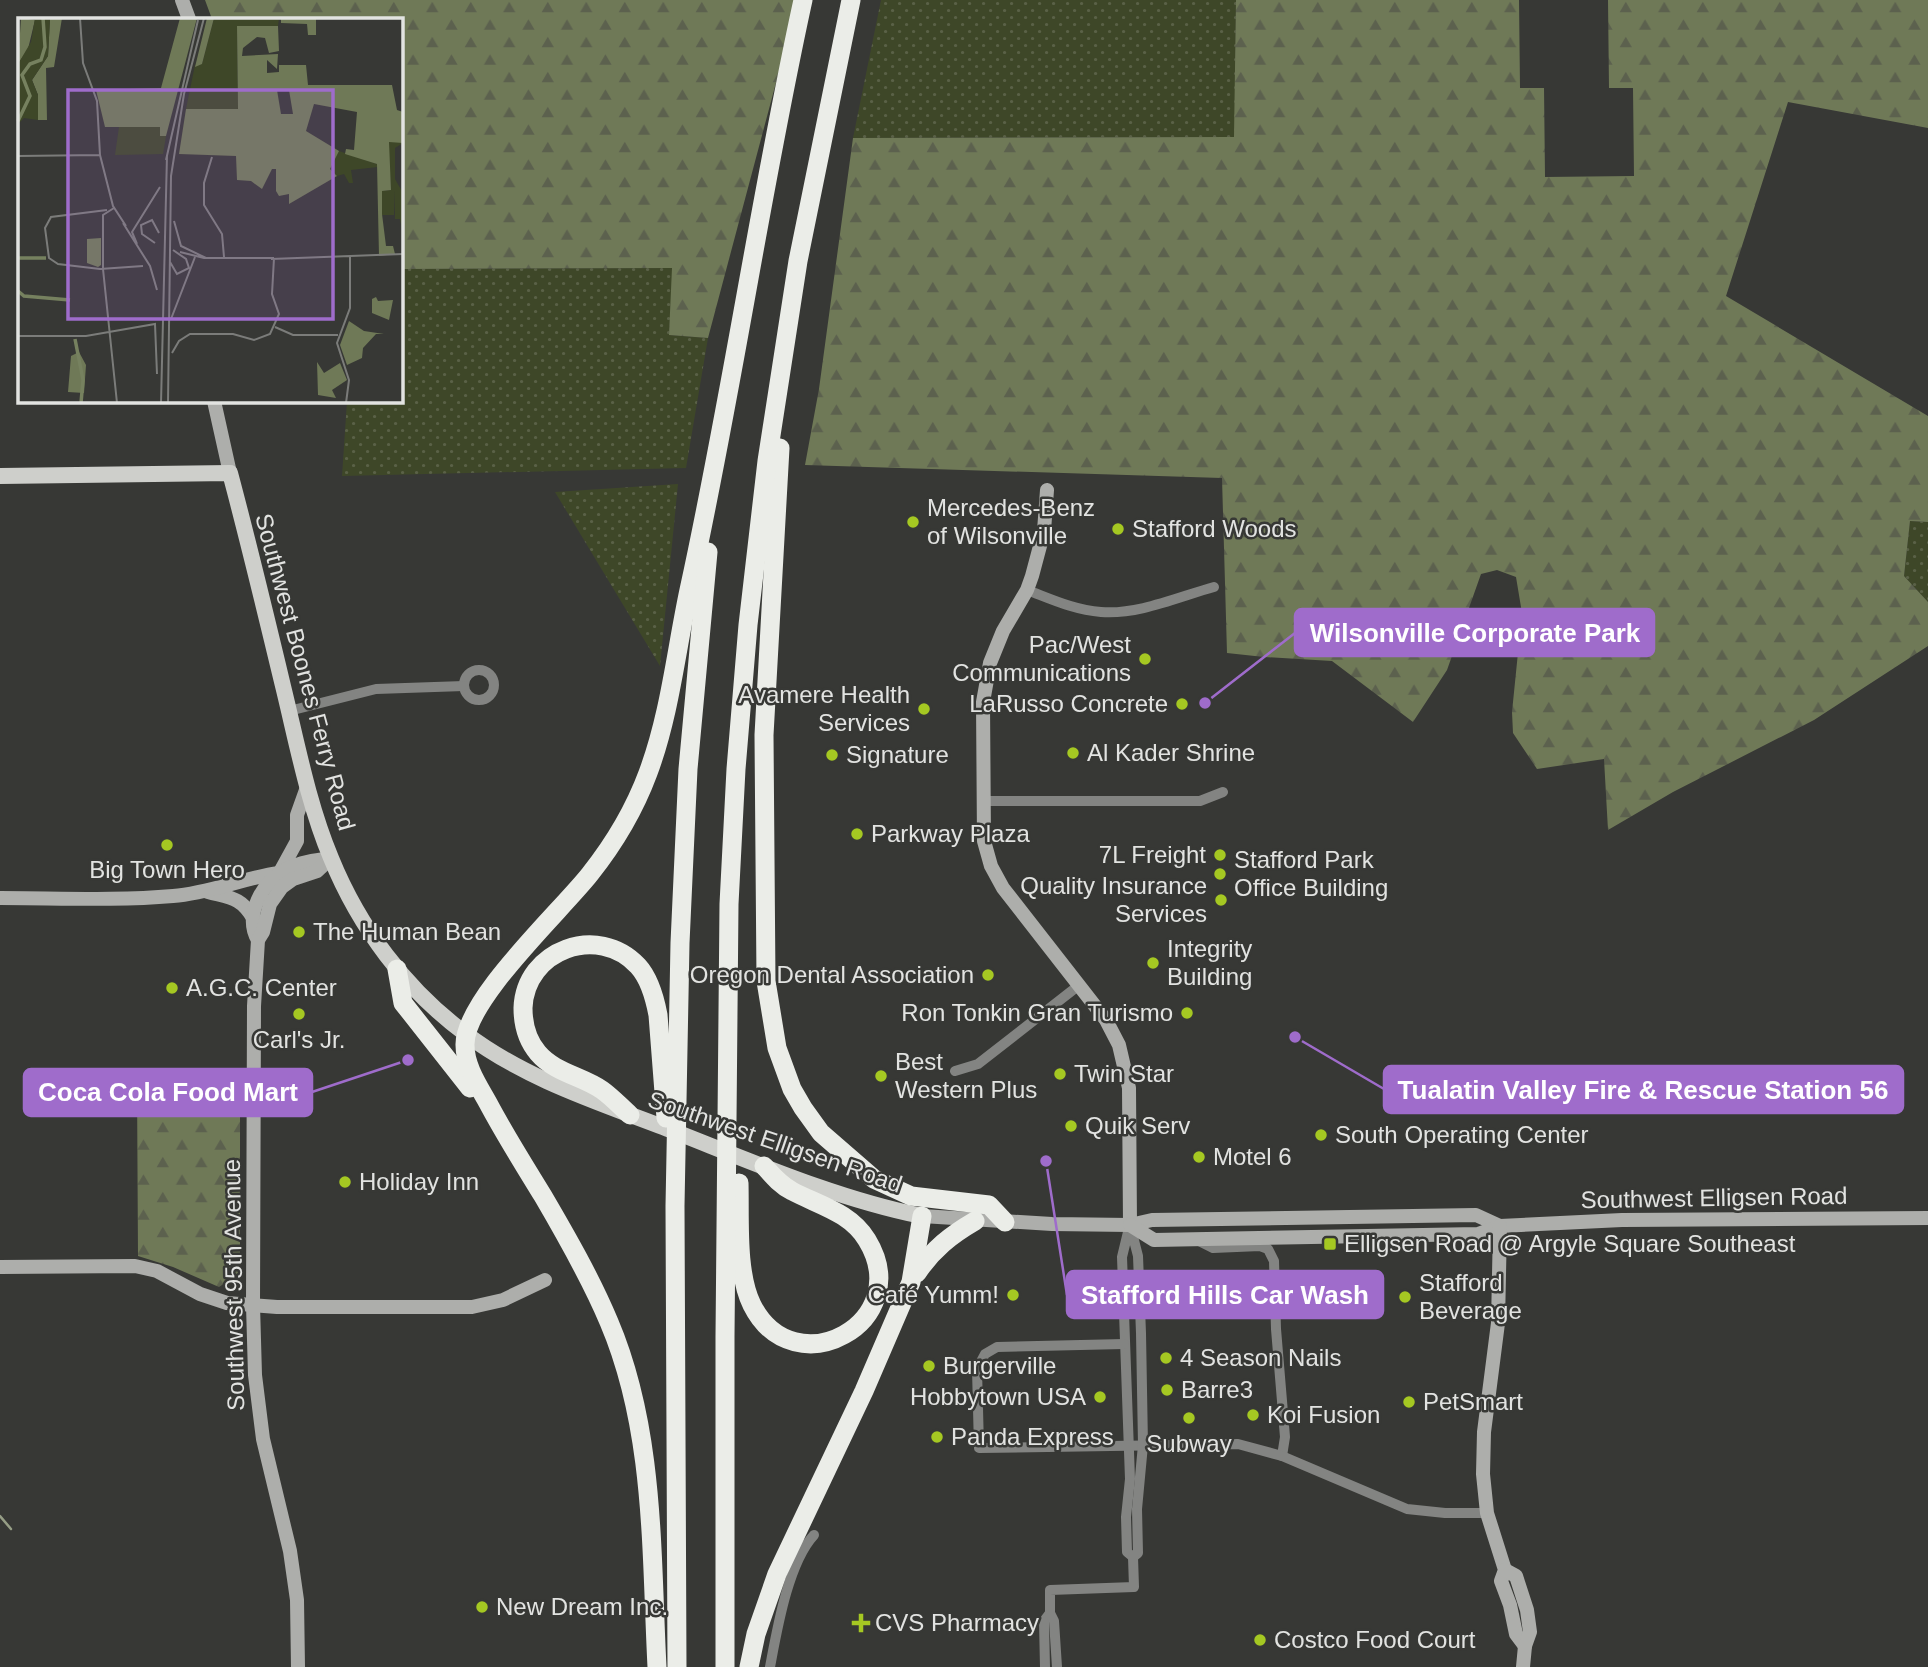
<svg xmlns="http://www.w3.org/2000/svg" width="1928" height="1667" font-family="Arial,sans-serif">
	<defs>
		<pattern id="grass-dots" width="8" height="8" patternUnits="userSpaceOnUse" patternTransform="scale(1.75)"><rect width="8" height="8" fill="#3e4728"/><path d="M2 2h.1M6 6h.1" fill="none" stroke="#5a6147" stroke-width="1.8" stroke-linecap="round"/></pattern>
		<pattern id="forest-firs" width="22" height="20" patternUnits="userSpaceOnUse" patternTransform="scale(1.75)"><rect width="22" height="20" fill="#6f7957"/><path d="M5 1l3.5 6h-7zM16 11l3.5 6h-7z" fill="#5c614e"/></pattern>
	</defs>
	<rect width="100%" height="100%" fill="#373835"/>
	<g fill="url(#grass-dots)">
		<path d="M881,0H1236L1235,137L853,138Z"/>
		<path d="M673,268L669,335L708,338L686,468L342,476L347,401H401V269Z"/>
		<path d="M678,484L660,666L555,492Z"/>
		<path d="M1910,521L1928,522V602L1904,576Z"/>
	</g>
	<g fill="url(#forest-firs)">
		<path d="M205,0H798L708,338L669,335L672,268L401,269V19H212Z"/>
		<path d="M1236,0H1519L1520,88H1544L1545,177L1634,176L1633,88H1609L1608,0H1928V128L1788,102L1726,296L1928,416V522L1910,521L1904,576L1928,602V646L1814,720L1673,792L1608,830L1604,759L1537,769L1513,733L1512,712L1522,613L1516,577L1497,570L1481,574L1447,670L1413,722L1332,661L1264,657L1227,653L1222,478L805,465L819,389L853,138L1234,137Z"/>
		<path d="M240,1081V1273L219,1287L173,1267L138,1256L137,1082Z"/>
	</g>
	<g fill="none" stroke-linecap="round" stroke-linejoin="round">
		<path stroke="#969e86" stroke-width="2.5" d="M0,1516L11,1529"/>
		<g stroke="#838482" stroke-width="10">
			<path d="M1027,590C1051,599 1074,610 1101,612C1138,615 1178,597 1214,587"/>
			<circle cx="479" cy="685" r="15"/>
			<path d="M289,711L376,689L464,686"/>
			<path d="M983,801H1200L1223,792"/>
			<path d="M955,1071L978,1064L1078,986"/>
			<path d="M1129,1228L1122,1257L1130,1479L1126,1517L1127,1552L1133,1557"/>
			<path d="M1199,1241L1213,1248L1260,1246L1268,1249L1274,1261L1276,1329L1285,1437L1282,1456"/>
			<path d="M1124,1344L997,1347L985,1354L977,1369L979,1448L1238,1444L1282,1456L1407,1509L1445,1513H1487"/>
			<path d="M770,1667C777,1630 788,1563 814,1535"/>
			<path d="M1045,1667L1044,1621L1050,1613"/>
			<path d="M1057,1667L1054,1621L1050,1613V1590L1134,1587L1133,1557L1138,1553L1137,1509L1143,1445L1141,1333L1138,1256L1130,1225"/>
		</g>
		<g stroke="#adaeab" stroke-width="14">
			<path d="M182,0L189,19"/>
			<path d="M214,401L230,473"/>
			<path d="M1047,490L1044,531L1032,576L1027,590L1003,631L990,663L983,702L984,841L991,866L1003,888L1106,1020L1119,1045L1129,1088L1130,1225"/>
			<path d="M280,872L297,841V815L307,787"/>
			<path d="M208,892C230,898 241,897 253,918"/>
			<path d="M0,898C57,898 116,901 173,896C210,893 243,878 279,873"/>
			<path d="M258,940C243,916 263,880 287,869C300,862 316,860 331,858"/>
			<path d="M922,1216L1052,1224L1130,1225L1152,1220L1476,1215L1500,1226"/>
			<path d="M1130,1225L1154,1240L1478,1234L1500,1226L1622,1220L1928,1218"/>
			<path d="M1500,1226L1498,1323L1484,1432L1483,1474L1487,1513L1505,1570L1501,1581L1510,1605L1516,1634L1525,1646"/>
			<path d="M0,1267L135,1266L157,1271L200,1294L227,1303L277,1307H472L503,1300L545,1280"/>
			<path d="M1505,1570L1516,1576L1527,1610L1530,1632L1525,1646L1523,1667"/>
			<path d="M298,1667L297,1600L290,1551L263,1439L255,1375L253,1305L254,1006L258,940L263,932L270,904L282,887L293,879L317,871L331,858"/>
		</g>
		<path stroke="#cecfcb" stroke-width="16" d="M0,476L230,473C249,544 266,615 283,686C297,743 308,803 331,858C359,927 406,990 466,1034C524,1078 595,1101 663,1127C748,1160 833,1198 922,1216"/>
		<g stroke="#ebede8" stroke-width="19">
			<path d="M780,448L764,735L766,981L777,1048L792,1089L803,1108L821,1133L874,1179L911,1196L989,1205L1005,1222"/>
			<path d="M397,969L403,1003L470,1088"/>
			<path d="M630,1115C621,1107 612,1097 602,1090C582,1076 555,1073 538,1053C527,1040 523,1024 523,1008C525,950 598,923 638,966C649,978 655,999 658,1015L666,1118"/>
			<path d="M739,1183C740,1219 736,1273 752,1305C794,1389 917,1322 867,1240C850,1212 818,1205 792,1191C780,1185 772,1175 764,1166"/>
			<path d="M917,1273C933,1249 951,1235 975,1221"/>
			<path d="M657,1667C651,1552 655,1430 609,1322C591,1279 567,1237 543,1196C524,1165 505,1135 488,1103C478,1085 465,1066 465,1045C464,1000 561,911 590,874C613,845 635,808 648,773C670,714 676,651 689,590C732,394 760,196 803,0"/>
			<path d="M677,1667L675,1206L680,943L688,769L708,552"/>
			<path d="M725,1667V1337L729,904L736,769L748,625L767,461L798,261L851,0"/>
			<path d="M749,1667L756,1634L777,1574L864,1391L911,1282L922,1216"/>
		</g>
	</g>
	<g fill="#a5c822" stroke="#373835" stroke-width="2.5">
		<circle cx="913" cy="522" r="7"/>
		<circle cx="1118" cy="529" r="7"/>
		<circle cx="1145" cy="659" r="7"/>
		<circle cx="1182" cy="704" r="7"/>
		<circle cx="924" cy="709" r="7"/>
		<circle cx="1073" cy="753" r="7"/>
		<circle cx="832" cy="755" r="7"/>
		<circle cx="857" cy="834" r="7"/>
		<circle cx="167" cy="845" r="7"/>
		<circle cx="1220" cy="855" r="7"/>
		<circle cx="1220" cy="874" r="7"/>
		<circle cx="1221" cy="900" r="7"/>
		<circle cx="299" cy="932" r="7"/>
		<circle cx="1153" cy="963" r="7"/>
		<circle cx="988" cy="975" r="7"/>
		<circle cx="172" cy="988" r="7"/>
		<circle cx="1187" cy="1013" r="7"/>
		<circle cx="299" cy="1014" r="7"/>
		<circle cx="1060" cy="1074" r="7"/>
		<circle cx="881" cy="1076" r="7"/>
		<circle cx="1071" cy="1126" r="7"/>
		<circle cx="1321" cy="1135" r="7"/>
		<circle cx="1199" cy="1157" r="7"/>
		<circle cx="345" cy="1182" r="7"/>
		<rect x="1323" y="1237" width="14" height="14" rx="3.5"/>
		<circle cx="1013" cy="1295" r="7"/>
		<circle cx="1405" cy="1297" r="7"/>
		<circle cx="1166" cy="1358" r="7"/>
		<circle cx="929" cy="1366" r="7"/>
		<circle cx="1167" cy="1390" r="7"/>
		<circle cx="1100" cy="1397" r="7"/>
		<circle cx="1409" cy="1402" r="7"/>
		<circle cx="1253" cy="1415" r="7"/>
		<circle cx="1189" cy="1418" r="7"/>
		<circle cx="937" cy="1437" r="7"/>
		<circle cx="482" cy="1607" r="7"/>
		<path d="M857.5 1612.5h7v7h7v7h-7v7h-7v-7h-7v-7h7z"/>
		<circle cx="1260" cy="1640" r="7"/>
	</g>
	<g text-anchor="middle" stroke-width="5" stroke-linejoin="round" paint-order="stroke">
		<g font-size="24" fill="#e2e3e1" stroke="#373835" text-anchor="start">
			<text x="927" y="516">Mercedes-Benz<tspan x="927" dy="28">of Wilsonville</tspan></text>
			<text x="1132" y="537">Stafford Woods</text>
			<text x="1131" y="653" text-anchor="end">Pac/West<tspan x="1131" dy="28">Communications</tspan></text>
			<text x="910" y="703" text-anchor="end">Avamere Health<tspan x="910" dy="28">Services</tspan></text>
			<text x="1168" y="712" text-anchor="end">LaRusso Concrete</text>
			<text x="1087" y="761">Al Kader Shrine</text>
			<text x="846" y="763">Signature</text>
			<text x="871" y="842">Parkway Plaza</text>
			<text x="1206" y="863" text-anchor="end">7L Freight</text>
			<text x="1234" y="868">Stafford Park<tspan x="1234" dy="28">Office Building</tspan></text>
			<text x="167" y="878" text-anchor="middle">Big Town Hero</text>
			<text x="1207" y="894" text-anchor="end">Quality Insurance<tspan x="1207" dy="28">Services</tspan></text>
			<text x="313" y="940">The Human Bean</text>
			<text x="1167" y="957">Integrity<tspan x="1167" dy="28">Building</tspan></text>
			<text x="974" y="983" text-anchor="end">Oregon Dental Association</text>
			<text x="186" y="996">A.G.C. Center</text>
			<text x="1173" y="1021" text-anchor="end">Ron Tonkin Gran Turismo</text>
			<text x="299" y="1048" text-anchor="middle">Carl's Jr.</text>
			<text x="895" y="1070">Best<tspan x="895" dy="28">Western Plus</tspan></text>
			<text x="1074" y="1082">Twin Star</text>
			<text x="1085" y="1134">Quik Serv</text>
			<text x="1335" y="1143">South Operating Center</text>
			<text x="1213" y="1165">Motel 6</text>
			<text x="359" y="1190">Holiday Inn</text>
			<text x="1344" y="1252">Elligsen Road @ Argyle Square Southeast</text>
			<text x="1419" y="1291">Stafford<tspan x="1419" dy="28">Beverage</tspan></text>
			<text x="999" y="1303" text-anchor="end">Café Yumm!</text>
			<text x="1180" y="1366">4 Season Nails</text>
			<text x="943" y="1374">Burgerville</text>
			<text x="1181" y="1398">Barre3</text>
			<text x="1086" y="1405" text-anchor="end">Hobbytown USA</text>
			<text x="1423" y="1410">PetSmart</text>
			<text x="1267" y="1423">Koi Fusion</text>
			<text x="951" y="1445">Panda Express</text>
			<text x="1189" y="1452" text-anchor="middle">Subway</text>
			<text x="496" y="1615">New Dream Inc.</text>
			<text x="875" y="1631">CVS Pharmacy</text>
			<text x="1274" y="1648">Costco Food Court</text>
		</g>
		<g font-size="24" fill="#e2e3e1" stroke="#373835">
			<text transform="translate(305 672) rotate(75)" y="8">Southwest Boones Ferry Road</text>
			<text transform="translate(775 1142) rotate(19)" y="8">Southwest Elligsen Road</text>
			<text transform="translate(1714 1198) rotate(-1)" y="8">Southwest Elligsen Road</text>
			<text transform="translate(234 1285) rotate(-91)" y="8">Southwest 95th Avenue</text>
		</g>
	</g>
	<g transform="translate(18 18)">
		<rect width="385" height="385" fill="#373835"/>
		<path d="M196,0H261L260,8L219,9L220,91H168L177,47L184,46ZM101,109H143L142,118H148L145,136L97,137ZM374,122L385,125L377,130V161L385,175V217L382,201H377V172L376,197H364V173L373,172L370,124ZM321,133L359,146L360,149L333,152L335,165H331L326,156L319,158L312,151Z" fill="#3e4728"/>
		<path d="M3,0L17,2L10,31L0,46ZM32,0H44L36,49L28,50L29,102H20V77L14,62L30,38ZM162,0H179L148,118H142V109H87L78,72L143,70ZM189,0H196L184,46L177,49ZM263,0H298V17H290L289,6L263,5ZM219,8H260L261,33L251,35L247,20L239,19L225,30L224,38L260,36L259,51L249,42V55L261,54V47H288L290,67H374L379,92L385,94V125L371,124L373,172L364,173V196L368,228H375L377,236L361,238L359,146L327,136L328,131L336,132L339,94L296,86L288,113L321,133L312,151L319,158L271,186V176L261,178L258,173V151H254L244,171L233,163L219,162L218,138L161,136L168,91H220ZM259,72H271L275,96H263ZM83,220V247L80,249L69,245V221ZM358,279L360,283L375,282L371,302L354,295V281ZM331,303L346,313L366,316H358L345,330L344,340L329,347L322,327ZM61,334L68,347L66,375L50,374L53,338ZM299,344L306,355L322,345L329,362L314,372L318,380L300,377Z" fill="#6f7957" fill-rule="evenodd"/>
		<path d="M17,0L32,1L30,38L14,62L20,77V102L6,100L0,106V46L13,24Z" fill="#3e4728"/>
		<path fill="none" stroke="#76815f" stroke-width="3.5" d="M0,103L12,78L4,57L12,46L23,42L27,29L25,0M0,240H28M0,273L6,278L52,282M57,321L65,362L63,385"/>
		<path fill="none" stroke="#7b7c7a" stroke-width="2" d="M62,0L65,45L79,83L82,137L95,188L108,208M0,138L82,137M194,139L186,165V187L204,216L206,239M148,142L180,2M96,190L85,197V251L99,385M89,192L33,199L27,210L31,240L40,246L82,251L125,248M156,203L163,228L188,240M105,205L132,248L139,272M137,225L124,216L123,207L134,202L141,215M119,226L114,214L142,169M162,234L186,240H256M253,241L385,236M152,244L159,256L171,250L168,241L155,232M153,301L177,239M257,309L275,317H320M0,318H68L137,306L139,356M154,335L161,323L172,316H215L236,322L252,316L261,296L254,276L256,240M143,385L149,137M150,385L153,158L166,76L186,0M328,385L331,362L319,325L332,290V239"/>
		<path fill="#9f6ccb" fill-opacity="0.15" stroke="#9f6ccb" stroke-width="3.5" d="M50,72H315V301H50Z"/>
		<rect width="385" height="385" fill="none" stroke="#e2e3e1" stroke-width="3.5"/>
	</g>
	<path fill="none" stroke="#9f6ccb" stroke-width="2.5" d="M1205 703L1295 633M1295 1037L1384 1089M408 1060L312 1092M1046 1161L1067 1295"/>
	<g fill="#9f6ccb" stroke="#373835" stroke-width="2.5">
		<circle cx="1205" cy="703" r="7"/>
		<circle cx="1295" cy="1037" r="7"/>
		<circle cx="408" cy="1060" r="7"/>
		<circle cx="1046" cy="1161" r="7"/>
	</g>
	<g fill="#9f6ccb" stroke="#9f6ccb" stroke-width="2.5">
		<rect x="1295" y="609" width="359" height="47" rx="7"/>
		<rect x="1384" y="1066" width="519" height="47" rx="7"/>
		<rect x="24" y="1069" width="288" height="47" rx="7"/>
		<rect x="1067" y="1271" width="316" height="47" rx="7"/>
	</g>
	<g font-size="26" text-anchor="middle" font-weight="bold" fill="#fff">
		<text x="1475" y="642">Wilsonville Corporate Park</text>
		<text x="1643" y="1099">Tualatin Valley Fire &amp; Rescue Station 56</text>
		<text x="168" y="1101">Coca Cola Food Mart</text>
		<text x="1225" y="1304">Stafford Hills Car Wash</text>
	</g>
</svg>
